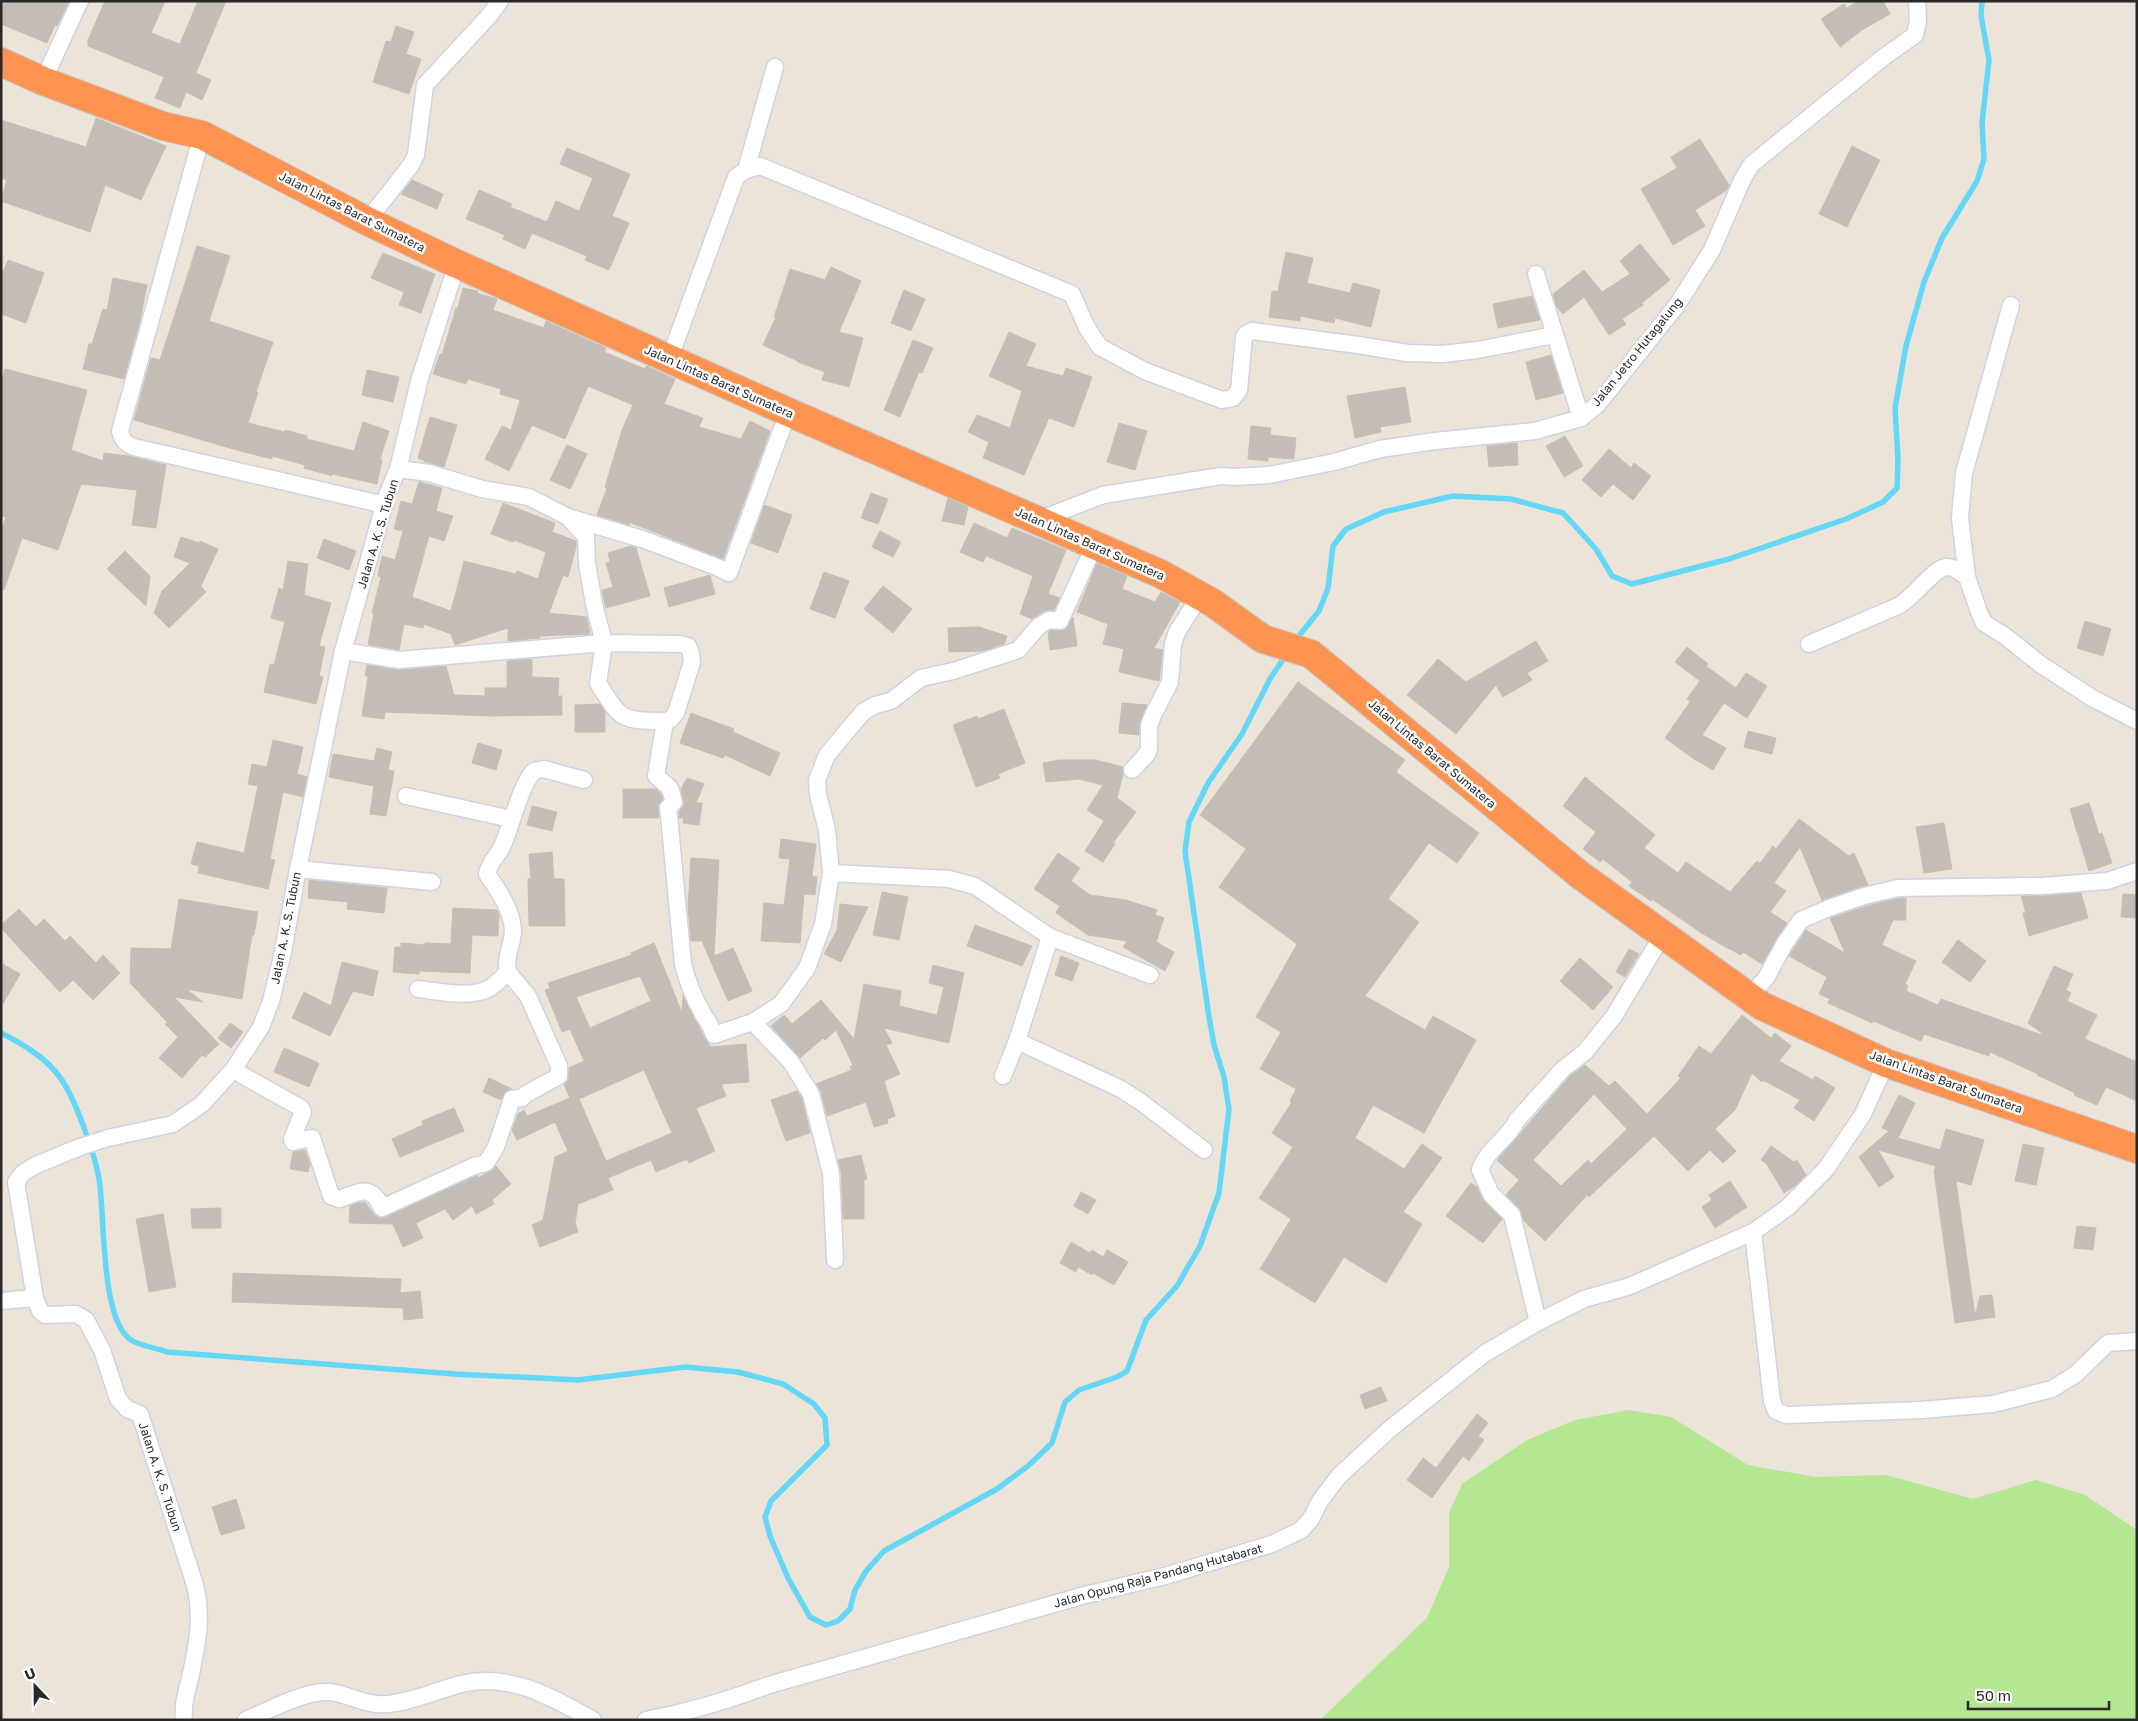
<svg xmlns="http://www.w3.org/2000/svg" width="2138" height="1721" font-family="'Golos Text',sans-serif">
	<rect width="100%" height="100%" fill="#ece3d9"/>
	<path fill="#b3e792" d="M1629,1410L1671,1417L1748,1465L1816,1477L1886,1475L1973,1499L2036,1480L2085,1495L2137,1530V1720H1320L1427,1618L1449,1567V1513L1462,1484L1527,1440L1575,1420Z"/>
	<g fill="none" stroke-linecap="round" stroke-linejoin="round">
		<g stroke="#64d7f6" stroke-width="5.5">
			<path d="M1294,642L1319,611L1328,588L1333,546L1346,529L1384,512L1453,496L1511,499L1563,513L1596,549L1612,576L1632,584L1729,559L1846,519L1883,502L1897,488L1898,459L1895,408L1906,346L1924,282L1942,238L1977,181L1984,159L1982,123L1989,60L1981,16L1982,1"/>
			<path d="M1,1033C22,1044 44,1056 59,1076C75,1097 94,1152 99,1178C105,1214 100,1320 131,1340C140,1346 157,1348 167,1352L455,1374L578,1380L686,1367L738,1372L783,1384L814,1404L825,1418L827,1445L771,1501L765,1517L770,1536L788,1578L810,1617L826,1625L838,1621L850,1609L855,1590L866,1571L884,1551L997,1489L1028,1466L1052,1443L1065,1402L1079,1390L1117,1377L1127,1371L1146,1320L1177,1286L1200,1246L1219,1193L1229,1109L1224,1077L1214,1045L1209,1017L1185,851L1189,822L1208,783L1242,734L1271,677L1287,654"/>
		</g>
	</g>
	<g fill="#c4bdb6" stroke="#c7bfb3" fill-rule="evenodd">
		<path d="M1,1H69L57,26L55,25L47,43L1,24Z"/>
		<path d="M105,1H165L151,33L180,44L198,1H226L196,73L211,80L202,100L186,92L180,108L155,98L164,77L88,46V40Z"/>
		<path d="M1858,1H1883L1890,14L1862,30L1840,47L1821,19L1844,4L1847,8Z"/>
		<path d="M396,26L414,32L406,54L421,59L409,94L373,82L386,41L391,42Z"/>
		<path d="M96,118L166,146L141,200L105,185L90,232L1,201L7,180L1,178V120L86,147Z"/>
		<path d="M1700,139L1729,185L1727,190L1695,210L1705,226L1673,245L1641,189L1677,168L1671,157Z"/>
		<path d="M1852,146L1880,160L1847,227L1819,214Z"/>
		<path d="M567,148L630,174L612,216L629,223L609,270L585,260L587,256L532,233L525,249L503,239L505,235L466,219L479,190L512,204L510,207L547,222L556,201L579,211L593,178L560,164Z"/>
		<path d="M412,180L443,194L437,209L401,194Z"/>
		<path d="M1640,244L1670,280L1642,303L1643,305L1622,319L1626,324L1609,335L1584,297L1563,314L1557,307L1553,294L1584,270L1602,292L1630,274L1620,261Z"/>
		<path d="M197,246L230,256L209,321L273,342L256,392H258L248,423L285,432V430L307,436V439L354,451L363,422L389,431L380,459L382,460L377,484L332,474V476L304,468L305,465L272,456V459L240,451L134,420L151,358L160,360Z"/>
		<path d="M1286,252L1313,258L1307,283L1350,293L1353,283L1380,290L1371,327L1335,318L1334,323L1300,316V321L1269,317L1272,291H1278Z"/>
		<path d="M383,253L435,274L421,313L399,305L404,292L371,278Z"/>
		<path d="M8,260L44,273L26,323L1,314V277Z"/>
		<path d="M831,267L861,281L839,332L863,338L849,387L822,380L825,372L798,362V361L763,345L776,317H774L790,269L825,280Z"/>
		<path d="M113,278L147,285L140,321L124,379L83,369L89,344H92L103,309L107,310Z"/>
		<path d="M463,288L478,291L477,293L497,299L493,310L544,328L546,321L606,348L604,352L645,369L646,366L675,379L664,404L703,418L699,427L741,439L750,421L770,431L723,559L629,522L630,525L597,515L607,488L605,487L622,430L633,405L588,386L565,439L532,425L509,471L485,459L502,426L511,430L520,400L500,394L501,389L468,379L466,384L433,374L440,354L442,355L456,308H458Z"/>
		<path d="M904,290L925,299L911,331L891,323Z"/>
		<path d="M1532,296L1540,320L1498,328L1493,304Z"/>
		<path d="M1009,332L1036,344L1026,366L1063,376L1066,368L1092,377L1074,427L1049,418L1024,475L983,458L989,442L968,432L977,415L1010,428L1022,391L989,376Z"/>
		<path d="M913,340L933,348L922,373L919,372L900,417L884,410Z"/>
		<path d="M1551,355L1563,393L1536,400L1526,362Z"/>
		<path d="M5,369L87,390L71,450L103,461L104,453L129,456L166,465L156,528L132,525L137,490L81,484L58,550L22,538L4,590H1V531L6,517L1,516V383Z"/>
		<path d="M367,370L399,377L393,402L362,395Z"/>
		<path d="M1405,387L1411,422L1380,427L1381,432L1355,438L1347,396Z"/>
		<path d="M430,417L457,425L444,467L425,462V461L418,458Z"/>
		<path d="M1119,423L1147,431L1135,470L1107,462Z"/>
		<path d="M1251,426L1271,428L1270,435L1296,438L1294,459L1268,457V461L1248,459Z"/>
		<path d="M1565,436L1583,466L1564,477L1546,446Z"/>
		<path d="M1517,443L1518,465L1489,467L1487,446Z"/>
		<path d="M567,445L587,454L570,489L550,480Z"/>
		<path d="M1609,449L1631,468L1634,463L1651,476L1633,500L1613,484L1601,497L1582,480Z"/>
		<path d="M419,482L442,488L436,511L453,516L444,541L429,536L412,597L451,611L464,561L516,574L517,571L538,579L546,552L514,540L513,542L491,534L503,503L555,523L552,532L576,541V547L568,577L563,575L549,613L587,617L590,634L540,636V638L508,641V628L455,645L451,634L424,624L423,628L404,624L399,650L370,645L368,644L374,614L372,613L381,577L378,576L382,556L395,560L403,531L394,529L401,501L412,504Z"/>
		<path d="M871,493L888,499L878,524L861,518Z"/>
		<path d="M948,498L968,507L964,525L942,521Z"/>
		<path d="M764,505L792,515L778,553L751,543Z"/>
		<path d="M974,523L1007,538L1012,528L1066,550L1048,594L1060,598L1054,610L1044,611L1032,619L1020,614L1033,576L986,556L983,562L960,552Z"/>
		<path d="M880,531L901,542L893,557L872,547Z"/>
		<path d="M181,537L199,543L200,541L218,549L201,586L206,592L169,628L154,613L162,591L190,563L174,557Z"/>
		<path d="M324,539L356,551L349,570L317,558Z"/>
		<path d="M631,546L636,548L650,596L606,608L602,590L613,587L606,563L610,562L608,553Z"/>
		<path d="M125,551L150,576L146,606L107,569Z"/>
		<path d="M288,561L308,564L304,595L331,603L319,646L325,647L319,676L323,677L316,704L264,692L270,664L274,665L285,622L271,618L279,588L283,590Z"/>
		<path d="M1097,563L1127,576L1122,589L1155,602L1161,592L1180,602L1154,648L1163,650L1159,681L1119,672L1124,649L1103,644L1108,624L1077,612Z"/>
		<path d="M824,572L849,581L835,618L810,609Z"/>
		<path d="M710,575L715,594L669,607L664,588Z"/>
		<path d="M883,586L912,609L893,633L864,609Z"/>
		<path d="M1073,617L1077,646L1050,650L1048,632L1051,630L1065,629Z"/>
		<path d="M2085,621L2111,629L2103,656L2077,648Z"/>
		<path d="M979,627L1007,636L1004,644L983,651L949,652L948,628Z"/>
		<path d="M1536,641L1548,661L1527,673L1532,680L1503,697L1496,685L1456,734L1407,695L1438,659L1466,682Z"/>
		<path d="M1687,647L1708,664L1706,666L1736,688L1746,673L1767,686L1747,718L1724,703L1702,735L1726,748L1713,770L1694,759L1665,738L1690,702L1687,699L1700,681L1675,662Z"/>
		<path d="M532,659V677L559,678L558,696H562V715L491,716L385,712L384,719L362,716L368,676H365L367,665L400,670L446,666L454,695L485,696V688H507V661Z"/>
		<path d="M1298,682L1405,760L1396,772L1479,833L1457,863L1429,843L1388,899L1419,922L1365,996L1425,1030L1433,1016L1476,1040L1424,1133L1373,1105L1355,1138L1404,1169L1422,1144L1442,1158L1403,1212L1422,1224L1386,1283L1344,1257L1315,1303L1260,1269L1291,1219L1259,1198L1293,1147L1272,1133L1292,1102L1290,1101L1296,1089L1260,1069L1281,1032L1256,1017L1297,944L1219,887L1246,849L1200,815Z"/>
		<path d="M1122,703L1147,705L1140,723L1139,735L1119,733Z"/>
		<path d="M600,704L605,712V732H575V705Z"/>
		<path d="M1004,709L1025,763L998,774L1000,778L976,787L953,725L977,716L978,719Z"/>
		<path d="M691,713L734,729L733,732L780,753L770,776L725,755L723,758L680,743Z"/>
		<path d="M1748,731L1776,738L1772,754L1744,747Z"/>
		<path d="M273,740L303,747L297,774L307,777L303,797L283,792L270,859L275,860L268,889L198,873L199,866L191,864L197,842L244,853L258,786L248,784L252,764L267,767Z"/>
		<path d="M478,743L502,750L496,770L472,763Z"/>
		<path d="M377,748L392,752L388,770L394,771L386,816L370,814L374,786L329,777L333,754L374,761Z"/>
		<path d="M1059,760H1096L1123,767V774L1117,798L1136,812L1113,843L1115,844L1103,862L1085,851L1104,821L1087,810L1103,785L1079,779L1046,782L1043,763Z"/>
		<path d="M1585,777L1655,835L1644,848L1678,873L1686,862L1730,892L1757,861L1760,863L1773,846L1776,849L1799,819L1849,856L1854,853L1868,885L1822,900L1800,847L1774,883L1786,891L1770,912L1787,923L1762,964L1743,952L1741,955L1720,944L1700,932L1652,899L1651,901L1629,886L1632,882L1603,859L1600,862L1583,849L1596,832L1563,806Z"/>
		<path d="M687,778L704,784L696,803H702L699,825L683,823L684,818H679V812L684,804L681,789Z"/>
		<path d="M623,789H656L661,794L663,799L658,805L659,818H623Z"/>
		<path d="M2089,803L2099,834L2102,833L2112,863L2089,871L2070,809Z"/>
		<path d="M532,806L557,812L552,831L527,825Z"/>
		<path d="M1944,823L1952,869L1924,873L1916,827Z"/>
		<path d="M781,839L816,844L812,876L817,877L815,895L804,894L800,943L761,941L764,903L784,905L790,859L779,858Z"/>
		<path d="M552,852L554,879H564L565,926H529L528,879H531L529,854Z"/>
		<path d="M1058,853L1080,868L1071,881L1090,895L1126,900L1157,910L1155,915L1164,918L1156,942L1174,952L1165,971L1123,947L1127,941L1088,935L1056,913L1060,906L1034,889Z"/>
		<path d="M691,858L719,860L714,956L733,948L752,991L728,1001L702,941H691L688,908Z"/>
		<path d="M309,880L387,888L384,913L347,909L348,902L308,898Z"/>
		<path d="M882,892L908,897L899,940L873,935Z"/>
		<path d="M2081,893L2088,918L2029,936L2023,913H2026L2021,896Z"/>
		<path d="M2123,894L2137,895V918L2121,917Z"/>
		<path d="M1899,898H1906V920H1893L1882,945L1916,961L1905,984L1908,986L1906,991L1938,1005L1941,999L2042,1035L2043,1034L2028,1023L2054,966L2073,974L2066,990L2071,993L2067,1001L2097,1015L2085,1039L2137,1062V1101L2106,1087L2097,1105L2074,1095L2075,1093L2037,1075L2038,1074L1990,1052L1989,1056L1924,1034L1921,1041L1873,1021L1872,1023L1828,1003L1830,999L1819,994L1827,977L1789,956L1794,948L1806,930L1845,953L1830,918L1867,906Z"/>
		<path d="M179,899L258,912L254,935H252L242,999L186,989L203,1002L174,997L219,1044L205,1057L202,1055L182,1078L159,1058L178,1037L165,1024L167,1022L130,983L131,948L171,949Z"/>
		<path d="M840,904L868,907L841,962L824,954L837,930Z"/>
		<path d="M453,908L497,910L499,915L498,936L472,935L470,973L419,971V974L393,972L395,947H401V943L425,945V943L451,944Z"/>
		<path d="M19,909L36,927L44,919L65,941L70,936L96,963L103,955L120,973L93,1000L73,980L60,992L1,928V925Z"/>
		<path d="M975,925L1032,946L1022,966L967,946Z"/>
		<path d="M1958,940L1986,961L1970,982L1942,962Z"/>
		<path d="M654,943L682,1013L683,995L705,1039L711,1047L746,1044L749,1082L721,1084L726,1096L696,1108L715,1151L689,1163L687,1159L656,1172L651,1160L608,1178L613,1190L578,1204L575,1223L578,1232L540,1247L532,1225L543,1220L555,1157L568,1151L555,1122L517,1140L512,1130L518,1114L524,1110L527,1116L570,1098L564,1084L568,1081L569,1068L584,1061L570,1029L562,1032L545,990L550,988L548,983L632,955L631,953ZM640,976L651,1001L590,1028L576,997ZM644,1070L672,1133L606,1161L579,1099Z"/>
		<path d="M1629,949L1639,954L1625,977L1616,972Z"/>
		<path d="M1061,956L1079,963L1072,981L1055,975Z"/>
		<path d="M1580,958L1613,987L1593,1010L1560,981Z"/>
		<path d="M342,962L378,971L373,996L353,991L330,1036L292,1018L304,992L331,1006Z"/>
		<path d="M1,963L20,974L1,1007Z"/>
		<path d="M933,965L964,973L949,1043L884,1028L892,1043L886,1045L900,1074L884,1081L895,1116L887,1119L888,1123L874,1127L866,1102L827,1116L821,1092L816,1084L852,1070L850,1067L853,1065L836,1030L825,1040L823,1038L800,1058L771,1026L784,1015L792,1024L821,1000L854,1039L864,984L901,991L899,1006L937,1015L944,987L929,983Z"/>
		<path d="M1742,1015L1771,1038L1775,1033L1791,1046L1779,1061L1813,1080L1815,1076L1835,1088L1814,1121L1794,1108L1800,1100L1763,1080L1762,1082L1752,1073L1735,1110L1715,1129L1736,1151L1723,1163L1710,1150L1688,1171L1654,1136L1589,1197L1587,1195L1545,1241L1524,1221L1519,1208L1506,1195L1519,1180L1497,1160L1570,1076L1585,1065L1609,1086L1615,1081L1647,1114L1681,1078L1678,1076L1699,1046L1711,1054ZM1594,1094L1627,1129L1591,1164L1588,1160L1561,1186L1533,1160Z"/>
		<path d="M230,1023L243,1032L231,1048L218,1038Z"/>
		<path d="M284,1048L319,1063L309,1087L274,1072Z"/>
		<path d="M489,1078L512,1089L505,1092L501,1100L483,1092Z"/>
		<path d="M797,1091L802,1098L810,1133L786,1141L771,1100Z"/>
		<path d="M1899,1095L1915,1103L1898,1138L1940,1150L1946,1129L1984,1140L1971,1185L1956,1181L1975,1316L1980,1296L1992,1295L1995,1317L1955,1323L1934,1171L1936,1166L1878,1150L1894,1177L1879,1187L1859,1157L1889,1131L1882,1128Z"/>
		<path d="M454,1108L464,1131L400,1157L392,1139L423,1125L422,1121Z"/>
		<path d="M2023,1144L2044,1148L2036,1185L2015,1181Z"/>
		<path d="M1771,1146L1794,1162L1797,1160L1806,1175L1795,1186L1784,1193L1766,1163L1761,1160Z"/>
		<path d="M305,1150L310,1164L308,1172L290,1169L293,1152Z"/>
		<path d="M861,1155L867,1179L864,1180V1219H843L841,1172L838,1160Z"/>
		<path d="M496,1166L511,1184L492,1200L494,1204L476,1214L472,1206L453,1220L445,1209L416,1223L423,1238L403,1247L393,1224L349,1223L350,1206L357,1203L365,1202L374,1214L379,1218L386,1217L477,1175L479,1178Z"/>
		<path d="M1730,1181L1747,1207L1715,1228L1702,1207L1712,1200L1709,1195Z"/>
		<path d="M1471,1183L1477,1187L1484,1201L1502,1219L1483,1243L1446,1216Z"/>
		<path d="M1081,1192L1096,1200L1088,1214L1074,1206Z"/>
		<path d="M221,1208V1228H192L191,1209Z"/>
		<path d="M163,1214L176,1287L149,1292L136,1219Z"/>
		<path d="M2077,1226L2096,1228L2093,1250L2074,1248Z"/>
		<path d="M1071,1242L1090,1253L1092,1250L1103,1257L1107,1250L1128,1262L1114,1285L1093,1273L1092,1275L1078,1267L1076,1272L1060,1263Z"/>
		<path d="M233,1273L401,1279L400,1293L420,1291L423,1318L404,1320L403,1308L232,1302Z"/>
		<path d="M1381,1387L1387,1401L1365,1409L1360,1395Z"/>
		<path d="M1477,1414L1488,1423L1478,1436L1484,1440L1469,1461L1463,1456L1432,1498L1407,1480L1423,1458L1436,1468Z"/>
		<path d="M236,1499L245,1528L221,1535L212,1507Z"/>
	</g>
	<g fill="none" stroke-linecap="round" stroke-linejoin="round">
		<defs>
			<g id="street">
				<path d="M43,81L80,1"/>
				<path d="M202,135L120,431C122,440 126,444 134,447L385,505"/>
				<path d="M746,170L775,67"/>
				<path d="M367,221L411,165L416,155L425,85L489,16L500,1"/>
				<path d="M1536,274L1581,418"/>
				<path d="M2011,305L1964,473L1960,518L1967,577L1979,612L1984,623L2005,636L2040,664L2092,698L2137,721"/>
				<path d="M669,360L736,177L746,170L760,166L1072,294L1087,328L1100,347L1145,371L1222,400L1233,398L1239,390L1244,337L1246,334L1252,331L1358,345L1407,353L1442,354L1478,350L1554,335"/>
				<path d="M398,469L429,473L482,489L529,497L568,517L586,537L587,563L594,604L604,643L598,683C621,720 621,721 665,721L656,776L670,788L674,802L668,808L669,816L683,964C687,981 694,998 703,1014C708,1022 711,1025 714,1035L753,1022L781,1004L807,968L823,924L831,873L827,830L818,795L817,780L827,755L863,712L875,705L891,701L921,678L953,671L1018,650L1039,626L1049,620L1060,621L1095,544"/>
				<path d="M568,517L645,540L717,567L729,573L788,412"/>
				<path d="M1036,521L1103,495L1221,476L1234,477L1269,475L1334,462L1380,449L1435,441L1535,431L1581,418L1598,404L1677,305L1712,250L1743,178L1752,164L1885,56L1915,35L1918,21L1917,1"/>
				<path d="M1809,644L1898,606C1912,599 1933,569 1946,567C1954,566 1961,573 1967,577"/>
				<path d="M343,651L399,660L604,643L680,644L688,646L691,653L692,662L676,713L671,719L665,721"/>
				<path d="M1132,770L1147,754L1149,749V726L1153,715L1170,682L1173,644L1177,632L1200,596"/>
				<path d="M406,796L511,819"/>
				<path d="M298,869L432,882"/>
				<path d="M831,873L949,879L975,886L1050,937L1150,975"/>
				<path d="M418,989C438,991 470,999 490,988C496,984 502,978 508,972C504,957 513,945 513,930C512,910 498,890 487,874C489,863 497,856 502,847C511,828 520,785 534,771L544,769L584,780"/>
				<path d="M1749,997L1766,978L1785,943L1801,920L1829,908L1864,896L1898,888L2043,886L2107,881L2137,871"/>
				<path d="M753,1022L791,1062L811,1094L831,1173L835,1260"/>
				<path d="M1017,1041L1121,1089L1141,1102L1204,1150"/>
				<path d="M233,1070L301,1108L303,1112L292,1139L293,1142L312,1138L331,1196L339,1199C352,1196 366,1183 378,1200C379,1203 380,1206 382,1208L474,1166L486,1163L496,1147L512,1099L522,1098L526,1094L559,1076V1066L528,996L508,972"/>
				<path d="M1003,1076L1017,1041L1050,937"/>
				<path d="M1753,1232L1772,1401L1776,1411L1786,1415L1921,1410L1993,1404L2052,1389L2076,1374L2108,1343L2137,1341"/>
				<path d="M1,1301L35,1298"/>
				<path d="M1538,1322L1512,1215L1491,1194L1480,1170C1488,1147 1507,1141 1517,1120L1563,1069L1585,1052L1614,1016L1662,936"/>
				<path d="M184,1720C182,1706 187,1691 190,1678C197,1647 203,1617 195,1585L140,1414L127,1409L118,1399L102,1350L86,1320L76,1314L45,1315L40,1311L35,1298L16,1182L23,1173L36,1165L80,1147L108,1138L173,1124L202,1104L233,1070L261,1027L271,1001L283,952L298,869L343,651L387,495L398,469L420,378L457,264"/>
				<path d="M246,1720C270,1710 310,1687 336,1693C354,1697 369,1706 388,1704C411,1702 438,1690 461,1684C509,1672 552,1697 593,1720"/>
				<path d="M646,1720C689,1712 729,1700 769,1685L1085,1595L1165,1576L1272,1544L1301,1530L1311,1519L1320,1501L1339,1476L1391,1428L1484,1354L1538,1322L1584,1299L1630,1286L1753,1232L1787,1208L1826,1169L1863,1114L1886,1063"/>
			</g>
			<path id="highway" d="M1,62L43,81L163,126L202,135L367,221L457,264L788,412L1161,574L1213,603L1263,639L1311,654L1580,875L1762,1006L1886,1063L2137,1149"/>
		</defs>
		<use href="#street" stroke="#ced3e3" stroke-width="19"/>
		<use href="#highway" stroke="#c7c7c7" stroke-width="30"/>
		<use href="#street" stroke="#fff" stroke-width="16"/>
		<use href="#highway" stroke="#ff9351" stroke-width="28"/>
	</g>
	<g text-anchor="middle" stroke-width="5" stroke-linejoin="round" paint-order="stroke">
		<g font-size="12" fill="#292929" stroke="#fff">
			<text transform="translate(352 212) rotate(27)" y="4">Jalan Lintas Barat Sumatera</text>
			<text transform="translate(1637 352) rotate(-51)" y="4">Jalan Jetro Hutagalung</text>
			<text transform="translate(719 382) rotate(24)" y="4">Jalan Lintas Barat Sumatera</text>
			<text transform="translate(378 534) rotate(-73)" y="4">Jalan A. K. S. Tubun</text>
			<text transform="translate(1090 544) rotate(24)" y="4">Jalan Lintas Barat Sumatera</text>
			<text transform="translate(1432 754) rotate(40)" y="4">Jalan Lintas Barat Sumatera</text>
			<text transform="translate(286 928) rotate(-79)" y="4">Jalan A. K. S. Tubun</text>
			<text transform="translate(1946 1082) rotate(20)" y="4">Jalan Lintas Barat Sumatera</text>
			<text transform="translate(160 1477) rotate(72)" y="4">Jalan A. K. S. Tubun</text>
			<text transform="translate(1158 1576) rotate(-15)" y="4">Jalan Opung Raja Pandang Hutabarat</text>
		</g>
	</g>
	<rect width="2138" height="1721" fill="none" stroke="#292929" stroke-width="5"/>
	<g transform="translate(35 1686) rotate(338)" stroke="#ffffff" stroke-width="4" paint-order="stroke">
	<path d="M0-4L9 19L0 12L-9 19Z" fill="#292929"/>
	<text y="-8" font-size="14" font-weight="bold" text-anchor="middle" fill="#292929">U</text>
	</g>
	<path d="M1968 1701v8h141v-8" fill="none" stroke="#292929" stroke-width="2.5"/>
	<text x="1976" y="1701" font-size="15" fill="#292929" stroke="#ffffff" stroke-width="4" paint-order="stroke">50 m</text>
</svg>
